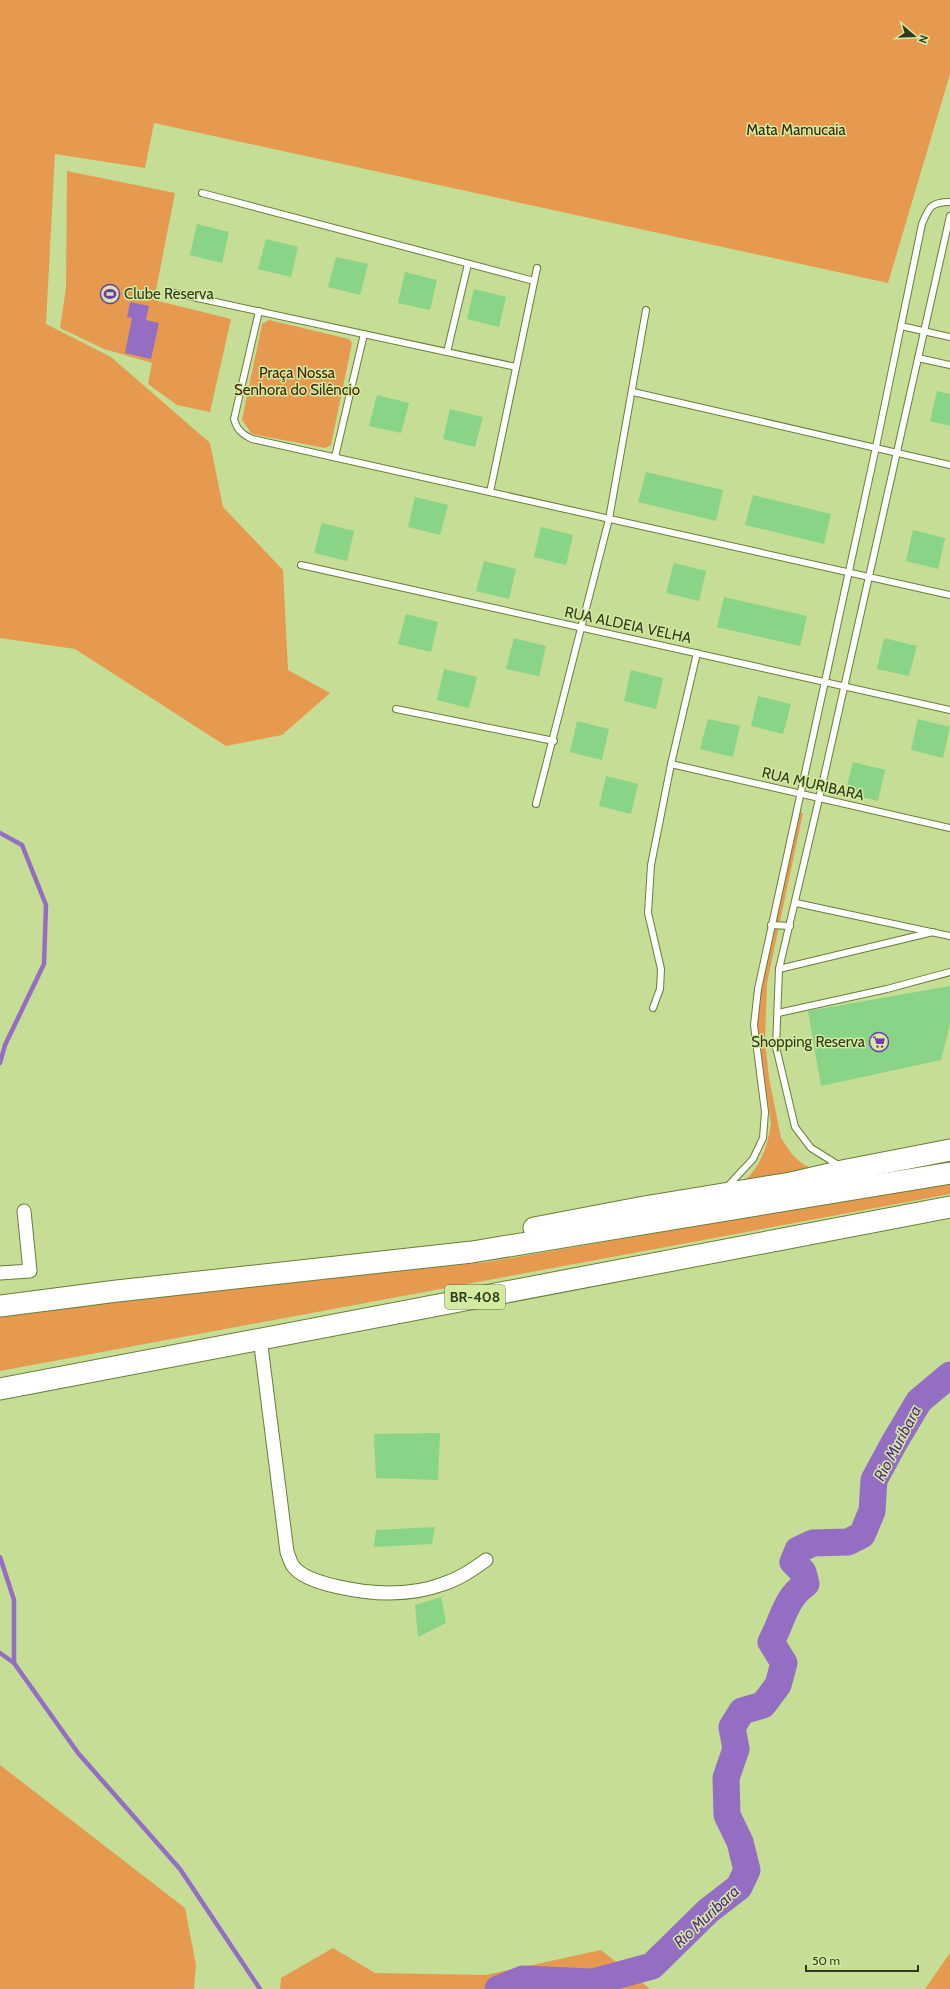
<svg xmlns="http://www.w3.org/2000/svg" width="950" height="1989" font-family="Cabin,sans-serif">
	<rect width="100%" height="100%" fill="#c5dd94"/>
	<g fill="#e59a50">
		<path d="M0,0H950V74L888,283L154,123L145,168L55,154L46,324L111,357L210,443L223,507L283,570L288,670L330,693L282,735L226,746L75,649L0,638Z"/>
		<path d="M67,171L175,193L154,300L231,319L210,412L177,405L148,384L152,363L104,349L60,328L66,288Z"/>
		<path d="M269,320L349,339L352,343L331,445L325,448L252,434L242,420L262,324Z"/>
		<path d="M798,811L803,813L767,983L765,1041L769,1078L781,1138L791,1153L800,1162L820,1174L741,1184C760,1168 767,1149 771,1124L757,1032L759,999Z"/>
		<path d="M950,1179V1194L0,1371V1313L487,1262L732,1220Z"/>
		<path d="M0,1765L185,1908L196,1965L194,1989H0Z"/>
		<path d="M333,1948L375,1973L486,1975L601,1950L650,1989H280L281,1978Z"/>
		<path d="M950,1953V1989H925Z"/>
	</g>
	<path fill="#946ec3" d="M130,302L149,306L146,320L159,323L151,359L125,353L132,318L127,317Z"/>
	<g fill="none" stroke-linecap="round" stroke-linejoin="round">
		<g stroke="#946ec3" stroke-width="4.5">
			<path d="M0,833L22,845L46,905L44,964L5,1045L0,1063"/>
			<path d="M0,1557L14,1600V1663"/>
			<path d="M0,1653L14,1663L78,1753L180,1869L260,1989"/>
		</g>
		<path stroke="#946ec3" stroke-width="27" d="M498,1989L523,1979L593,1982L652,1966L708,1911L739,1887L747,1870L740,1842L727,1815L726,1778L736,1749L732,1727L742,1711L763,1705L778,1685L784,1663L771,1642C783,1620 785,1598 806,1584L803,1572L793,1562L798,1550L813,1543L848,1542L862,1535L872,1511L874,1480L894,1443L919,1401L950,1375"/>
	</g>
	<g fill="#89d486">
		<path d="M197,224L229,232L222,263L190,255Z"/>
		<path d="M266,239L298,247L291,277L258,269Z"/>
		<path d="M336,257L368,264L360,295L328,287Z"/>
		<path d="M405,272L437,280L430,310L398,303Z"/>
		<path d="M474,289L506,297L499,327L467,319Z"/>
		<path d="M937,391L950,394V426L930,421Z"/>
		<path d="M377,395L409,403L401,433L369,426Z"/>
		<path d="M450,409L483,417L475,447L443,439Z"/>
		<path d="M646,472L723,490L716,521L638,502Z"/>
		<path d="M753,495L831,514L824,544L745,525Z"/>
		<path d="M415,497L448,505L440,535L408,527Z"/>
		<path d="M322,523L354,531L347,561L314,553Z"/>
		<path d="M541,527L573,535L566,565L534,557Z"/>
		<path d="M913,530L945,538L938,569L906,561Z"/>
		<path d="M484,561L516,569L509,599L476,591Z"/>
		<path d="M674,563L706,571L699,601L666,593Z"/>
		<path d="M724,597L807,616L800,646L717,627Z"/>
		<path d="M406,614L438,622L431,652L398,644Z"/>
		<path d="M514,638L546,646L539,676L506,669Z"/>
		<path d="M884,638L917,646L909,676L877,669Z"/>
		<path d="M444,669L477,677L469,708L437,700Z"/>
		<path d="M631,670L663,678L656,709L624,701Z"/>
		<path d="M758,696L791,704L783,734L751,726Z"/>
		<path d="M708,719L740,726L733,757L700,749Z"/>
		<path d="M918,719L950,727L943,758L911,750Z"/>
		<path d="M577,721L609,729L602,760L570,752Z"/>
		<path d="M853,762L885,770L878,801L845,793Z"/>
		<path d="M606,776L638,784L631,814L599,806Z"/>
		<path d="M950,986V1024L941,1060L821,1086L808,1011Z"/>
		<path d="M440,1433L438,1480L376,1478L374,1434Z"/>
		<path d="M435,1527L432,1544L374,1547L376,1530Z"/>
		<path d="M441,1597L446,1623L418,1637L415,1605Z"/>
	</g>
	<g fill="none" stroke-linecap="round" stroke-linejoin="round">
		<defs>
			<g id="service">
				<path d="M202,193L534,281"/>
				<path d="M174,293L516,367"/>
				<path d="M259,311L234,419C237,430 242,434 252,439L950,595"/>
				<path d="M901,326L950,337"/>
				<path d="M447,352L468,264"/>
				<path d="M918,358L950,365"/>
				<path d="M633,392L950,465"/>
				<path d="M335,457L364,334"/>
				<path d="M490,492L537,268"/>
				<path d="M301,565L950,710"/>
				<path d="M396,709L554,741"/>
				<path d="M671,764L950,828"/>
				<path d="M536,804L609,519L646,310"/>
				<path d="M796,903L950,936"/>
				<path d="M771,925L790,926"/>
				<path d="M779,969L933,932"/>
				<path d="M653,1008L660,989L661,969L648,913L651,865L671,764L697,653"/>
				<path d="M778,1013L887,989L950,972"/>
				<path d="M840,1166L811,1148L795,1127L776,1047L779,969L819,799L950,216"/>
				<path d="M727,1187L753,1159L763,1138L765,1112L754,1025L758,989L876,447L922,224C929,207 931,202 950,202"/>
			</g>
			<g id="minor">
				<path d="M0,1273L30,1271L24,1211"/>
				<path d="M260,1338L287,1552C289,1556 290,1562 293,1566C306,1585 366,1593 389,1593C406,1593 427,1590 443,1584C459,1579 472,1570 486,1560"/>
			</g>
			<g id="trunk">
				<path d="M534,1228L644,1207L791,1183L847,1170L950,1150"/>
				<path d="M0,1306L117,1291L472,1252L950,1173"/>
				<path d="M0,1389L950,1207"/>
			</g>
		</defs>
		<use href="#service" stroke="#697e38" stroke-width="8"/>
		<use href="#minor" stroke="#697e38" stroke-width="15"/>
		<use href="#trunk" stroke="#697e38" stroke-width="23"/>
		<use href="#service" stroke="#fff" stroke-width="6"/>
		<use href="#minor" stroke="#fff" stroke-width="13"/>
		<use href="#trunk" stroke="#fff" stroke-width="21"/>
	</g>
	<defs>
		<symbol id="stadium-ring" viewBox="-11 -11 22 22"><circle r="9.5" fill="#d2eba1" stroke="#7539af" stroke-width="1.5"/><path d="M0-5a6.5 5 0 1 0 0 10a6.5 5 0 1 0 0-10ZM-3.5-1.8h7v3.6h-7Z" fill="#7539af"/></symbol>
		<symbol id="supermarket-ring" viewBox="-11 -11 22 22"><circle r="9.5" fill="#d2eba1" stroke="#7539af" stroke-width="1.5"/><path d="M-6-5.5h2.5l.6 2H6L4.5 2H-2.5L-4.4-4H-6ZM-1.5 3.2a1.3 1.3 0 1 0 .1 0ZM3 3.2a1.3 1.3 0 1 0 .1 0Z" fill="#7539af"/></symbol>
	</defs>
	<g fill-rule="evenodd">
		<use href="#stadium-ring" x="99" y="283" width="22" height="22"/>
		<use href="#supermarket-ring" x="868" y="1031" width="22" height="22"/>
	</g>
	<g text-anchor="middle" stroke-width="3" stroke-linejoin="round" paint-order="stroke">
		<rect fill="#d2eba1" stroke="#616f44" stroke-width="1" x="445" y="1285" width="60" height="24" rx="3"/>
		<g font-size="14" font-weight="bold" fill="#313a1c">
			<text x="475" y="1302">BR-408</text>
		</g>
		<g font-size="15" fill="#412302" stroke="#d2eba1">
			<text x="796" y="135">Mata Mamucaia</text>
			<text x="297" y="378">Praça Nossa<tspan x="297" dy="17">Senhora do Silêncio</tspan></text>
		</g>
		<g font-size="15" fill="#313a1c" stroke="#d2eba1" text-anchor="start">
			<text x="124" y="299">Clube Reserva</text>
			<text x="865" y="1047" text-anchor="end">Shopping Reserva</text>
		</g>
		<g font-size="15" fill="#313a1c" stroke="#d2eba1">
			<text transform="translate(628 625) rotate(12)" y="5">RUA ALDEIA VELHA</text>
			<text transform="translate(813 784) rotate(13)" y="5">RUA MURIBARA</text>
		</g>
		<g font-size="16" font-style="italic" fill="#5c288d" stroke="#d2eba1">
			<text transform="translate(897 1443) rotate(-62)" y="6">Rio Muribara</text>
			<text transform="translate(706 1916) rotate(-43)" y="6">Rio Muribara</text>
		</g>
	</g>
	<g transform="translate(914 36) rotate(109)" stroke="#d2eba1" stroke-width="3" paint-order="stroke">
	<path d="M0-3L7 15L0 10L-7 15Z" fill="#313a1c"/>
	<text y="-6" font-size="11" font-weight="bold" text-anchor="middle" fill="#313a1c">N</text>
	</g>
	<path d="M806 1965v6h112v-6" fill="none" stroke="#313a1c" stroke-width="2"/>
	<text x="812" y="1965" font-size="12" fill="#313a1c" stroke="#d2eba1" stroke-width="3" paint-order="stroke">50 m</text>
</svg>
